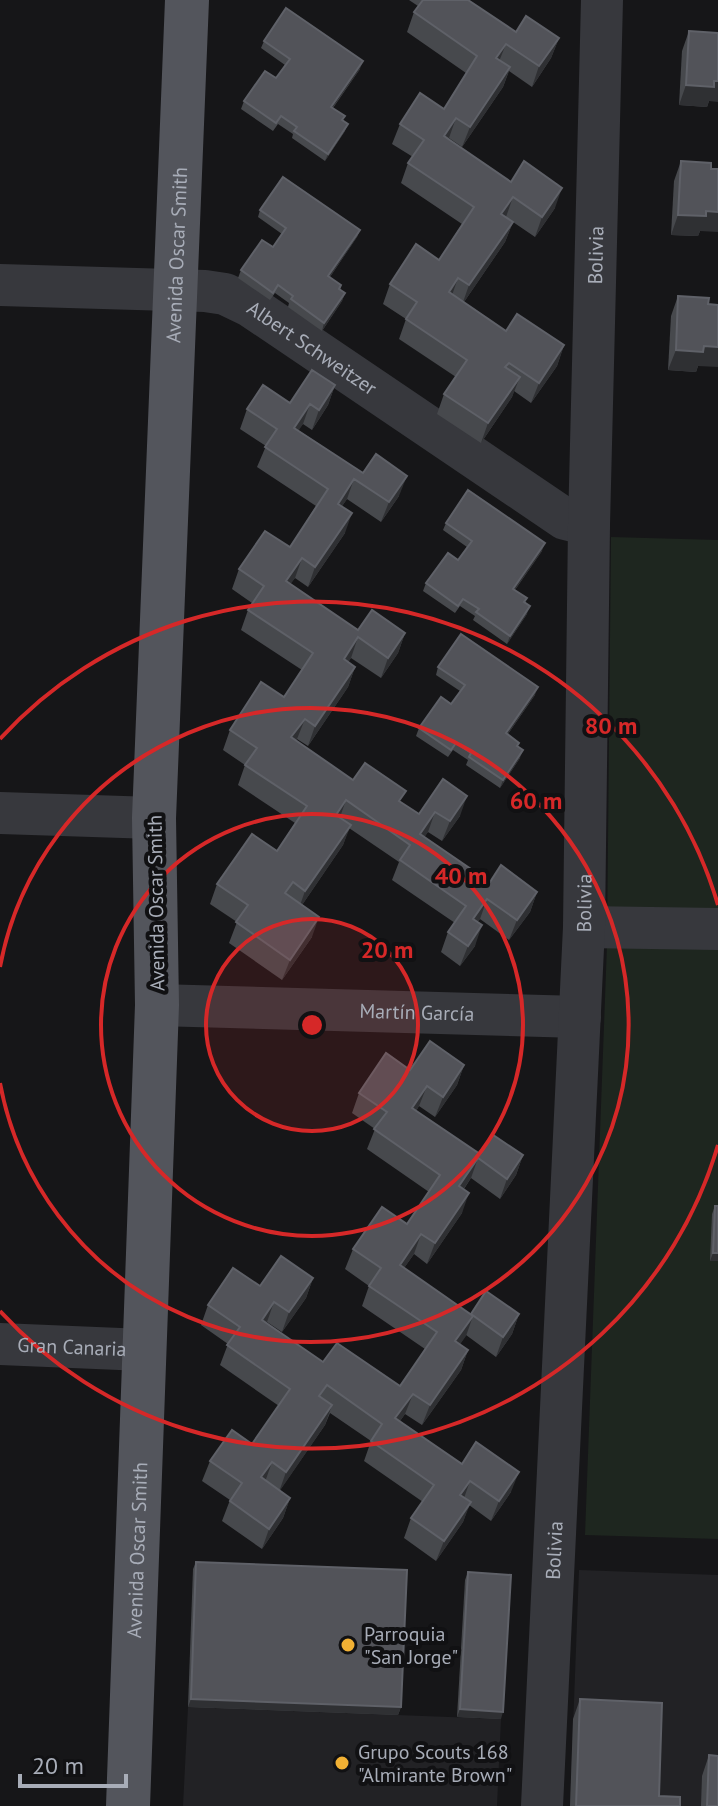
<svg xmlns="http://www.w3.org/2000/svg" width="718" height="1806" font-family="'PT Sans',sans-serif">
	<rect width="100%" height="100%" fill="#161618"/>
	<g fill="#222225">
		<path d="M579,1570L718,1575V1806H570Z"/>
		<path d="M188,1707L501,1719L497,1806H183Z"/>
	</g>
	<path fill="#1e261f" d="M611,537L718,540V1539L585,1535L607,945Z"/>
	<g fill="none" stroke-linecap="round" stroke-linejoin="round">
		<g stroke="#37383d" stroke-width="42">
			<path id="s1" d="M0,285L205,291L225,294L250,306L565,519L589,525"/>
			<path d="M0,813L154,818"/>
			<path d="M584,927L718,929"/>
			<path id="s2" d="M157,1005L580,1017"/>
			<path id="s3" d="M0,1344L144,1350"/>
			<path id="s4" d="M542,1806L584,927L589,525L602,0"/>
		</g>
		<path stroke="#53555c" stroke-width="44" id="s5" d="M128,1806L157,1005L154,818L187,0"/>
	</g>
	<g fill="#47494d">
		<path d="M409,0H468L516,32L559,38L551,58L532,87L509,71L503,87L462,147L449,138L448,139L511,182L555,208L535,237L513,222L505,242L464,302L506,331L564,345L557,366L531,403L514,391L512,397L481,443L437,414L444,394L456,377L399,339L406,319L383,304L390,284L439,260L462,224L401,183L408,163L413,157L392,144L400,124L444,109L466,73L407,32L414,12L418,6Z"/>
		<path d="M689,31L709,101L707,107L679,105L682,51Z"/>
		<path d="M264,41L360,69L333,108L345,116L343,120L345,131L325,161L292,138L293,134L278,124L273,131L241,109L244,101L276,78L285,65L261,48Z"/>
		<path d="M681,161L700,231L698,236L671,235L674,181Z"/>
		<path d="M260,210L360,230L357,237L330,277L341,285L340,290L345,293L342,301L322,331L288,307L289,303L275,293L270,300L238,278L241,270L273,247L282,234L258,217Z"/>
		<path d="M678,296L698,366L696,372L668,370L671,316Z"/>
		<path d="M335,385L328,405L312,430L303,424L298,430L363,473L399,496L381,522L347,499L342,506L345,533L308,587L295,578L290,584L358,630L405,633L398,653L381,678L351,658L348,662L355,667L348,687L308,746L297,739L296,740L353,780L401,802L419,814L443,779L460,816L442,841L428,832L424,837L490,882L537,892L530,912L509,940L480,919L477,922L475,946L460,966L441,952L448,932L455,923L392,880L399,862L349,828L343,845L302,905L312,937L282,980L229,943L237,922L210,904L217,884L277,851L295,823L238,785L245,765L223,750L230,730L284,697L302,670L241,630L248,610L252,603L232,589L239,569L290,547L316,506L257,467L266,446L240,429L247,409L290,403Z"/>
		<path d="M446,523L542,551L515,590L527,598L525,603L527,614L507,644L473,620L475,616L460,606L455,613L423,591L426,583L458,560L467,547L443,530Z"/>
		<path d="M438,667L535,695L508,734L520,758L500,788L466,765L468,760L453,750L448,757L416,736L419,728L451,704L460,691L436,675Z"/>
		<path d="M464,1065L457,1085L435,1117L419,1106L416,1111L480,1154L523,1155L516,1175L500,1199L471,1178L464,1189L462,1213L427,1264L414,1254L404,1268L471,1314H519L512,1334L496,1357L466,1335L460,1344L468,1350L461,1370L422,1425L405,1414L400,1421L462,1464L511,1492L491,1521L469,1505L463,1522L436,1561L404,1538L411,1518L423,1502L364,1461L371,1441L330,1413L325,1425L280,1490L290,1498L283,1518L262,1549L222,1521L230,1500L202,1481L210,1461L252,1444L279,1406L220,1365L228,1344L201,1325L208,1305L260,1286L313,1278L306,1298L282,1332L267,1322L266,1323L323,1362L400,1386L425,1349L362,1306L369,1286L345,1269L353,1249L407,1224L429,1192L367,1149L375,1129L352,1113L359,1093L410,1070Z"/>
		<path d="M715,1206H718V1261H710L712,1214Z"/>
		<path d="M196,1562L401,1707L398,1715L188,1707L193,1569Z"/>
		<path d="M468,1572L501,1719L457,1717L465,1580Z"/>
		<path d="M580,1699L659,1796L680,1806H570L573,1719Z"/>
		<path d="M709,1755L718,1806H701L702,1776Z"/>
	</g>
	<g fill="#2f3033">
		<path d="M559,38L551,58L532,87L539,66Z"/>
		<path d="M506,44L498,64L496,58Z"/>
		<path d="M363,61L360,69L328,114L331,107Z"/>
		<path d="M510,67L503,87L462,147L470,127Z"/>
		<path d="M714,81H718V102L709,101L707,107L679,105L686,85Z"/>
		<path d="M456,118L449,138L436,156L444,136Z"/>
		<path d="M348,124L345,131L325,161L328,154Z"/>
		<path d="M562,188L555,208L535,237L542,217Z"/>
		<path d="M513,197L506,217L501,214Z"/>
		<path d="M706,211L718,212V232L700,231L698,236L671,235L678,215Z"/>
		<path d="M513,222L505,242L462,305L469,285Z"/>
		<path d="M360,230L357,237L325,284L328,276Z"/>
		<path d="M458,278L451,298L449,292Z"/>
		<path d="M345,293L342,301L322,331L324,323Z"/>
		<path d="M564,345L557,366L531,403L539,383Z"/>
		<path d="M704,346L718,347V367L698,366L696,372L668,370L676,350Z"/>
		<path d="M520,377L512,397L481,443L488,423Z"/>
		<path d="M335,385L328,405L312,430L319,410Z"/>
		<path d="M310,404L303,424L287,448L294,428Z"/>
		<path d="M407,476L399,496L381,522L389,502Z"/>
		<path d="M354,479L347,499L330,524L338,504Z"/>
		<path d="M352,513L345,533L308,587L315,567Z"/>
		<path d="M545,543L542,551L510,597L513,589Z"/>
		<path d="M302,558L295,578L278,601L286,581Z"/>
		<path d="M530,606L527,614L507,644L510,636Z"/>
		<path d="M405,633L398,653L381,678L388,658Z"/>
		<path d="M358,637L351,658L337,679L344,659Z"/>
		<path d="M355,667L348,687L308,746L315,726Z"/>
		<path d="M538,687L535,695L503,741L506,733Z"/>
		<path d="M305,719L297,739L284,757L291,737Z"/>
		<path d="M523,750L520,758L500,788L503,780Z"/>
		<path d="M467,796L460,816L442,841L450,821Z"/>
		<path d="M346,800L339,820L336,815Z"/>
		<path d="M435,812L428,832L413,854L420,834Z"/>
		<path d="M351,825L343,845L298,911L305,891Z"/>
		<path d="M537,892L530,912L509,940L517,920Z"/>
		<path d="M487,899L480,919L465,939L473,919Z"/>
		<path d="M319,917L312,937L282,980L290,960Z"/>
		<path d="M482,925L475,946L460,966L468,946Z"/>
		<path d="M464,1065L457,1085L435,1117L443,1097Z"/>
		<path d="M427,1086L419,1106L405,1128L412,1108Z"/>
		<path d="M523,1155L516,1175L500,1199L507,1179Z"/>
		<path d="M478,1158L471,1178L452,1206L459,1186Z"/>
		<path d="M469,1193L462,1213L427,1264L435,1243Z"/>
		<path d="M421,1234L414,1254L392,1285L400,1265Z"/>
		<path d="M713,1253H718V1261H710Z"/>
		<path d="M313,1278L306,1298L282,1332L289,1312Z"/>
		<path d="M274,1302L267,1322L255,1341L262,1320Z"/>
		<path d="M519,1314L512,1334L496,1357L503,1337Z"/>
		<path d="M473,1316L466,1336L448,1361L455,1341Z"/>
		<path d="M468,1350L461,1370L422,1425L430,1405Z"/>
		<path d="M413,1394L405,1414L388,1438L395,1418Z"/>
		<path d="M332,1405L325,1425L279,1492L286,1472Z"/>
		<path d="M272,1462L265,1482L261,1477Z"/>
		<path d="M519,1472L511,1492L491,1521L499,1501Z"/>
		<path d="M470,1481L463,1501L460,1495Z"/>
		<path d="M290,1498L283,1518L262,1549L269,1529Z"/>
		<path d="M471,1502L463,1522L436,1561L444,1541Z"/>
		<path d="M191,1699L401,1707L398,1715L188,1707Z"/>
		<path d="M460,1709L503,1712L501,1719L457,1717Z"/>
	</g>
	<g fill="#525359" stroke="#5f6168" stroke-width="2">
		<path d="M423,0H468L516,32L526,16L559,38L539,66L506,44L496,58L510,67L470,127L456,118L444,136L511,182L524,161L562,188L542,217L513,197L501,214L513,222L469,285L458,278L449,292L506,331L517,314L564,345L539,383L509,363L505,367L520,377L488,423L444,394L467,360L406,319L417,302L390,284L416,244L439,260L474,207L408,163L424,140L400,124L420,93L444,109L477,56L414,12Z"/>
		<path d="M286,8L363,61L331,107L345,116L342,120L348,124L328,154L294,131L297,127L281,116L276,123L244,101L265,71L276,78L290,59L264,41Z"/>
		<path d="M689,31L718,33V81H714V87L686,85Z"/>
		<path d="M681,161L711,163V169H718V212L706,211V216L678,215Z"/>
		<path d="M283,177L360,230L328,276L341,285L339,289L345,293L324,323L291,299L293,296L278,285L273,293L241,270L262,240L273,247L286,228L260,210Z"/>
		<path d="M678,296L709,298L708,304L718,305V347L704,346L703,352L676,350Z"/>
		<path d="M312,370L335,385L319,410L310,404L294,428L363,473L376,454L407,476L389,502L354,479L338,504L352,513L315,567L302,558L286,581L358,630L372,610L405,633L388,658L358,637L344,659L355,667L315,726L305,719L291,737L353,780L365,763L406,791L399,801L419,814L443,779L467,796L450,821L435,812L420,834L490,882L501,865L537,892L517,920L487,899L473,919L482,925L468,946L448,932L466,906L400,860L410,845L346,800L336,815L351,825L305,891L293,882L285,893L319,917L290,960L236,922L248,905L217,884L252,834L277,851L307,806L245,765L257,748L230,730L261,682L284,697L313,653L248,610L264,586L239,569L265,531L290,547L328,489L265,447L277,429L247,409L263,385L290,403Z"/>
		<path d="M468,490L545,543L513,589L527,598L524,602L530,606L510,636L476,612L479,609L463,599L458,606L426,583L448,553L458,560L472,541L446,523Z"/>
		<path d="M461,634L538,687L506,733L519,743L517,746L523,750L503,780L469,757L471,753L456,743L451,750L419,728L441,697L451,704L465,685L438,667Z"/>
		<path d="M430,1041L464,1065L443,1097L427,1086L412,1108L480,1154L493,1135L523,1155L507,1179L478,1158L459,1186L469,1193L435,1243L421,1234L400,1265L473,1316L455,1341L468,1350L430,1405L413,1394L395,1418L462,1464L476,1442L519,1472L499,1501L470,1481L460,1495L471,1502L444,1541L411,1518L434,1485L371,1441L382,1424L327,1385L319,1396L332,1405L286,1472L272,1462L261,1477L290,1498L269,1529L230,1501L242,1483L210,1461L232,1430L252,1444L290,1389L227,1345L240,1327L208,1305L233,1268L260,1286L281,1256L313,1278L289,1312L274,1302L262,1320L323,1362L337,1343L400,1386L437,1332L369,1286L381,1268L353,1249L382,1207L407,1224L440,1175L374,1129L387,1112L359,1093L386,1053L410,1070Z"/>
		<path d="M715,1206H718V1253H713Z"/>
		<path d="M486,1291L519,1314L503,1337L471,1314Z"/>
		<path d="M196,1562L407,1570L401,1707L191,1699Z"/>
		<path d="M468,1572L511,1575L503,1712L460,1709Z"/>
		<path d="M580,1699L662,1703L659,1796L680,1797V1806H576Z"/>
		<path d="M709,1755L718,1756V1806H707Z"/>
	</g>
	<circle cx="312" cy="1025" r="106" fill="#d62828" fill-opacity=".12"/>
	<g fill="none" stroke="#d62828" stroke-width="4">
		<circle cx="312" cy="1025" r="106"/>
		<circle cx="312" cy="1025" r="211"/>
		<path d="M0 967A317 317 0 1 1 0 1083"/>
		<path d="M718 1145A423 423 0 0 1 0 1311M0 739A423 423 0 0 1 718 905"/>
	</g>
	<g fill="#f2b134" stroke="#111113" stroke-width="3">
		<circle cx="348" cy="1645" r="8"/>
		<circle cx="342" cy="1763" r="8"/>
	</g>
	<g text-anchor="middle" stroke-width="8" stroke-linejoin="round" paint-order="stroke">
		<g font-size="20" fill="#a8adb8" stroke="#111113">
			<text dy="7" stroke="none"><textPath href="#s5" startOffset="1552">Avenida Oscar Smith</textPath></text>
			<text dy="7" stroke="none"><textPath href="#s4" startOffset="1552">Bolivia</textPath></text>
			<text dy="7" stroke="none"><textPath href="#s1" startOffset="328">Albert Schweitzer</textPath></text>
			<text transform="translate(156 903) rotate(-91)" y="7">Avenida Oscar Smith</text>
			<text dy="7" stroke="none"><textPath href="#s4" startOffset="904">Bolivia</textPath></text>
			<text dy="7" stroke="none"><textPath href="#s2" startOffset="260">Martín García</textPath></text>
			<text dy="7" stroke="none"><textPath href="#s3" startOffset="72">Gran Canaria</textPath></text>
			<text dy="7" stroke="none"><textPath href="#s5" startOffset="256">Avenida Oscar Smith</textPath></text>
			<text dy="7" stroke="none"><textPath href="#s4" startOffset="256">Bolivia</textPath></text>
		</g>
		<g font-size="20" fill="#a8adb8" stroke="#111113" text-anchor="start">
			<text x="364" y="1641">Parroquia<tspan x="364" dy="23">"San Jorge"</tspan></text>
			<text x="358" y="1759">Grupo Scouts 168<tspan x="358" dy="23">"Almirante Brown"</tspan></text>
		</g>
	</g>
	<circle cx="312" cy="1025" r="12" fill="#d62828" stroke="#111113" stroke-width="4"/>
	<g font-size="24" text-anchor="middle" font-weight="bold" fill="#d62828" stroke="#111113" stroke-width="8" stroke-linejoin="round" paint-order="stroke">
		<text x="611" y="734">80 m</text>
		<text x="536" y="809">60 m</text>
		<text x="461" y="884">40 m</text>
		<text x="387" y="958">20 m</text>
	</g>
	<path d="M20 1774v12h106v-12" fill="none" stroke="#a8adb8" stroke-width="4"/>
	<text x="32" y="1774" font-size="24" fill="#a8adb8" stroke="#111113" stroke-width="6" paint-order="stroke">20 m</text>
</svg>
